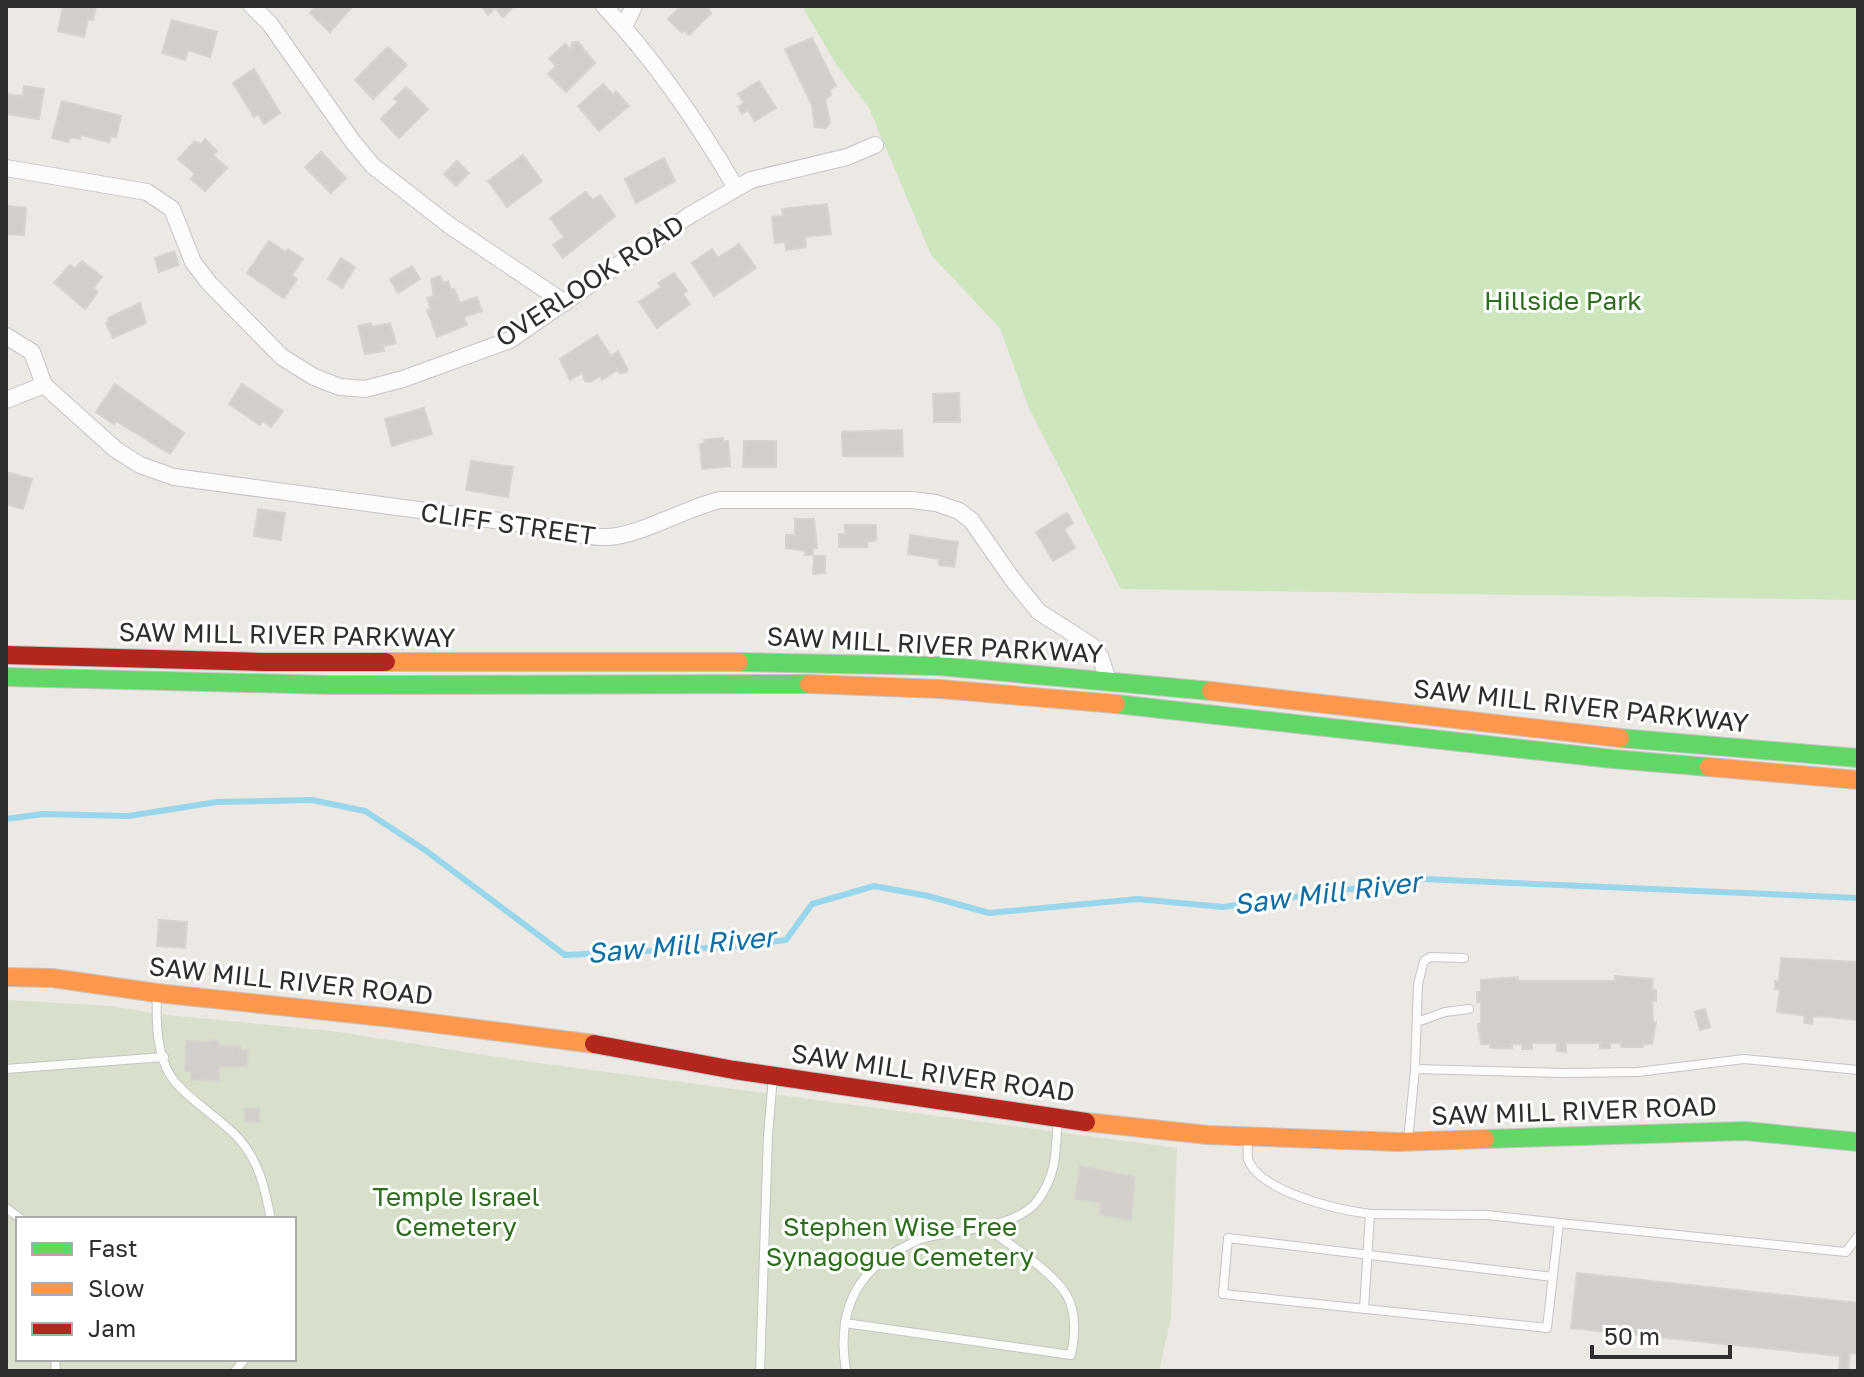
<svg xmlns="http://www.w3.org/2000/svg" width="1864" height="1377" font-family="'Golos Text',sans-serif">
	<rect width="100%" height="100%" fill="#ece8e4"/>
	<path fill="#cee6be" d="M802,6H1858V600L1121,589L1028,406L1000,328L931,255L869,108L836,64Z"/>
	<path fill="#d8e0cc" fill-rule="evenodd" d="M6,1000L112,1006L157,1014L332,1031L517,1060L1177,1148L1171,1318L1159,1371H6ZM18,1219H294V1359H18Z"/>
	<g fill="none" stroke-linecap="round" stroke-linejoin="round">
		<path stroke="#99d6ec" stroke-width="6" d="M6,819L43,814L128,816L217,802L312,800L365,811L425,850L565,955L730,947L786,940L812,904L874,886L928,896L989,913L1138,899L1223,907L1423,879L1858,898"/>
	</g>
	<g fill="#d1cecb" stroke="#d7d4d0" stroke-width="2">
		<path d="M63,6H96L93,20L88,19L84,37L58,31Z"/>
		<path d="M316,6H349L351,8L330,32L310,13Z"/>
		<path d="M481,6H514L503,17L495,8L488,15Z"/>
		<path d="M681,6H707L711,13L689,35L684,30L682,33L668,19Z"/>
		<path d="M172,20L217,32L210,57L188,50L185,60L162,53Z"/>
		<path d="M812,38L836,86L830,89L831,95L825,99L830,122L826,128L815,127L812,105L785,49Z"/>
		<path d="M573,42H578L595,63L566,92L548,74L556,66L549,59L565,44L570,49Z"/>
		<path d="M388,47L407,65L373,99L355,80Z"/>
		<path d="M254,69L280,113L264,124L258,114L254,117L233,83Z"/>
		<path d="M759,81L776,108L755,121L748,110L742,114L738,107L744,103L738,94Z"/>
		<path d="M603,84L613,95L616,91L629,106L599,131L578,106Z"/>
		<path d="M24,86L44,89L39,119L6,114V94L23,96Z"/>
		<path d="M406,87L428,109L399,138L381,119L398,102L394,99Z"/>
		<path d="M62,101L121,116L116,137L111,136L109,142L81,135L80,139L70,137L68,142L52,138Z"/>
		<path d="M205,139L217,151L213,155L227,168L205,191L191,179L195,174L178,159L195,141L201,144Z"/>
		<path d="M321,152L346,178L331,193L305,167Z"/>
		<path d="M523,155L542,181L507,207L488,181Z"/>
		<path d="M664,158L675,181L636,203L625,179Z"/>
		<path d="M457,161L469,173L456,186L444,174Z"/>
		<path d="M585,192L593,200L600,195L615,216L563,258L553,245L564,237L550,218Z"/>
		<path d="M827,204L831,234L805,237L806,247L786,250L785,242L775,243L772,217L783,216L782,209Z"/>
		<path d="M6,206L26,208L24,235L6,234Z"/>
		<path d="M269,241L285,252L288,249L303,259L292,275L297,279L284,298L247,273Z"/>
		<path d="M739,244L756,268L714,296L692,263L712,249L718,258Z"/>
		<path d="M174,251L179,265L159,272L155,258Z"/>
		<path d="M341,258L355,267L342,288L328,279Z"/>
		<path d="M82,261L102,277L93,288L98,292L85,309L54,283L70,265L75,269Z"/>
		<path d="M412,266L420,279L398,293L390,279Z"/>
		<path d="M674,273L687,291L683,294L690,304L657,328L639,302L661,287L658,283Z"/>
		<path d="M440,276L443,283L448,281L451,290L454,289L460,303L477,297L482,311L464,317L467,325L437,337L427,310L431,309L427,298L434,296L431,279Z"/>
		<path d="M140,303L146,323L113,338L106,323L109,321L108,318Z"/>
		<path d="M371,323L372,327L390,323L396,343L383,346L384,351L365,354L358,326Z"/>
		<path d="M597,335L611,356L618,351L628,370L626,372L620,373L617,370L602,380L600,376L591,382L585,381L582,373L570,380L560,359Z"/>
		<path d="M115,384L184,433L170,454L116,421L114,424L96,412Z"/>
		<path d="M242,384L283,411L271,427L263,421L260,425L229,404Z"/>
		<path d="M959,393L960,422H934L933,394Z"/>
		<path d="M424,408L432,434L392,446L385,419Z"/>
		<path d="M902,430L903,456H843L842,432Z"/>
		<path d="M723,438V442L728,441L730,466L702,469L700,444H704V440Z"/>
		<path d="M744,441H776V467H743Z"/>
		<path d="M471,461L513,467L508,497L466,490Z"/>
		<path d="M6,472L32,479L23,509L6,504Z"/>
		<path d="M258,509L285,513L281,540L254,536Z"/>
		<path d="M1067,513L1073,523L1064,529L1075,548L1053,561L1036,532Z"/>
		<path d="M795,519H814L817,548H813V555H805L806,551L786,548V535H795Z"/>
		<path d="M845,525H876V541H867V547H839V534H845Z"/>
		<path d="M910,535L958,542L954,567L939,565V559L908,554Z"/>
		<path d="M814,556H825V573L813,574Z"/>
		<path d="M159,920L187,922L185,948L157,946Z"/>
		<path d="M1781,958L1858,962V1020L1817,1016L1813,1017L1812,1024L1804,1023L1805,1017L1802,1015L1777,1012L1780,989H1775V981L1779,982Z"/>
		<path d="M1615,976L1653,979L1652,990H1656V1001H1652L1653,1022H1656L1652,1044H1643V1047H1621V1043H1610V1048H1600V1043H1566V1052L1557,1051V1043H1532V1049H1522V1044H1512V1048H1490V1044H1481L1478,1024H1481V1002H1477V992H1481V980L1518,977V981H1615Z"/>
		<path d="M1705,1009L1710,1027L1700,1030L1695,1012Z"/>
		<path d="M211,1040H217L220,1046H240V1050H248L247,1067L219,1066V1081L191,1080V1071H185L186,1041L208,1042Z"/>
		<path d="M259,1108L260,1122H245L244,1109Z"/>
		<path d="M1080,1166L1135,1177L1131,1220L1099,1215L1101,1203L1075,1199Z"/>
		<path d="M1577,1273L1858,1303V1354L1850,1353L1848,1371H1839L1840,1356L1571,1328Z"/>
	</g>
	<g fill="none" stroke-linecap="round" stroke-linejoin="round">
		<defs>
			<g id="lane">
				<path d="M157,994C156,1021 156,1055 172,1078C188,1100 222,1119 240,1140C260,1163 265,1190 271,1219"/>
				<path d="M1417,1022L1445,1012L1469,1009"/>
				<path d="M6,1069L164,1057"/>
				<path d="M1415,1069L1418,984L1424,961L1430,957L1464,958"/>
				<path d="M1248,1140C1248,1146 1247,1154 1248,1159C1259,1192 1339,1210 1370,1214L1364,1309"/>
				<path d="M1408,1141L1415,1069L1562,1073L1638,1072L1744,1059L1858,1070"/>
				<path d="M6,1208L21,1219"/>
				<path d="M1370,1214L1487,1215L1559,1223"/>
				<path d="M1553,1277L1228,1238L1223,1294L1547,1328L1559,1223L1846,1252L1858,1236"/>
				<path d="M845,1323L1071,1355C1075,1336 1077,1312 1066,1294C1052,1271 1008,1243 985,1227"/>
				<path d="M55,1359L56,1371"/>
				<path d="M235,1371L245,1359"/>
				<path d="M760,1371L768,1136L773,1076"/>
				<path d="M846,1371C837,1317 852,1274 902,1248C909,1245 916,1240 924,1238C955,1230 1017,1229 1038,1200C1058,1172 1055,1151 1058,1119"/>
			</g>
			<g id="street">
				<path d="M252,6L270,24L353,142L373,166L449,225L565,303"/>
				<path d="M604,6C655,60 698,123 736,188"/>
				<path d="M624,27L634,6"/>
				<path d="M6,168L147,192L172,209L193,262L209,283L282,357L314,377L340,387L365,389L403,379L510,340L690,215L751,180L847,157L875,145"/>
				<path d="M6,336L32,352L44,385L6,400"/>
				<path d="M44,385L115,449L140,465L174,477L545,527C565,531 586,538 607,537C640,536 685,508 720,500H911L936,503L959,511L971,520L1013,580L1039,612L1091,645L1100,656L1108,680"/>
			</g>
			<g id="fast">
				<path d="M739,662L938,666L1211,691"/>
				<path d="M6,677L331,685L809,684"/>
				<path d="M1116,704L1613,759L1709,767"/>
				<path d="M1620,738L1858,758"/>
				<path d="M1485,1139L1745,1131L1858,1142"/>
			</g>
			<g id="slow">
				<path d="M386,662H739"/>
				<path d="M809,684L940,689L1116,704"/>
				<path d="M1211,691L1620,738"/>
				<path d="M1709,767L1858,780"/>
				<path d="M6,977L52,978L157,993L392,1018L594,1044"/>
				<path d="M1086,1122L1208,1135L1398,1142L1485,1139"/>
			</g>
			<g id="jam">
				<path d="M6,655L262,662H386"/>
				<path d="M594,1044L734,1070L1086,1122"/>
			</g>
		</defs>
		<use href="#lane" stroke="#c5c4c5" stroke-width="10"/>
		<use href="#street" stroke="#c5c4c5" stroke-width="18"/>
		<use href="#fast" stroke="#c5c4c5" stroke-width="20"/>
		<use href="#slow" stroke="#c5c4c5" stroke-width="20"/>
		<use href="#jam" stroke="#c5c4c5" stroke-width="20"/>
		<use href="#lane" stroke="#fcfcfb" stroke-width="8"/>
		<use href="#street" stroke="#fcfcfb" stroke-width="16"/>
		<use href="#fast" stroke="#63d668" stroke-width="18"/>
		<use href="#slow" stroke="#ff974d" stroke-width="18"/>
		<use href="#jam" stroke="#b3261e" stroke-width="18"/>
	</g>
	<g text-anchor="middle" stroke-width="6" stroke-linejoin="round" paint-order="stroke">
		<g font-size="26" fill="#2e2e2e" stroke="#fff">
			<text transform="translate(590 281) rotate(-33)" y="9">OVERLOOK ROAD</text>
			<text transform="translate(508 524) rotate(8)" y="9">CLIFF STREET</text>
			<text transform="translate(287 635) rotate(1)" y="9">SAW MILL RIVER PARKWAY</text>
			<text transform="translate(935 645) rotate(3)" y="9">SAW MILL RIVER PARKWAY</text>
			<text transform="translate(1581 706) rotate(6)" y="9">SAW MILL RIVER PARKWAY</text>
			<text transform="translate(291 981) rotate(6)" y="9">SAW MILL RIVER ROAD</text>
			<text transform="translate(933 1073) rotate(8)" y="9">SAW MILL RIVER ROAD</text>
			<text transform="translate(1574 1111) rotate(-2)" y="9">SAW MILL RIVER ROAD</text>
		</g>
		<g font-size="26" fill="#2c6e1b" stroke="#fff">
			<text x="1563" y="310">Hillside Park</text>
			<text x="456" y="1206">Temple Israel<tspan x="456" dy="30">Cemetery</tspan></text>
			<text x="900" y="1236">Stephen Wise Free<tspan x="900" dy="30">Synagogue Cemetery</tspan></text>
		</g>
		<g font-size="28" font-style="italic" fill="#0d6fa3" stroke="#fff">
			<text transform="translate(1327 893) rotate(-7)" y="10">Saw Mill River</text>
			<text transform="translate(681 945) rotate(-5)" y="10">Saw Mill River</text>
		</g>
	</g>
	<rect width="1864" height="1377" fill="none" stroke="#2e2e2e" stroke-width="16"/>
	<rect x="16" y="1217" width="280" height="144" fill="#ffffff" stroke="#ababab" stroke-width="2"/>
	<rect x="32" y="1243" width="40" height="12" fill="#63d668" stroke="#ababab" stroke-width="2"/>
	<text x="88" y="1257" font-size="24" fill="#2e2e2e">Fast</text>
	<rect x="32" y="1283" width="40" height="12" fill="#ff974d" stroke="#ababab" stroke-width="2"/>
	<text x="88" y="1297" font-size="24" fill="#2e2e2e">Slow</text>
	<rect x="32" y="1323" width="40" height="12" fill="#b3261e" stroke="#ababab" stroke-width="2"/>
	<text x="88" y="1337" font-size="24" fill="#2e2e2e">Jam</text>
	<path d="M1592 1345v12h138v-12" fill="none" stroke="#2e2e2e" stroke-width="4"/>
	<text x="1604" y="1345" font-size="24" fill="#2e2e2e" stroke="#ffffff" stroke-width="6" paint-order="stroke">50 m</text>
</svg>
